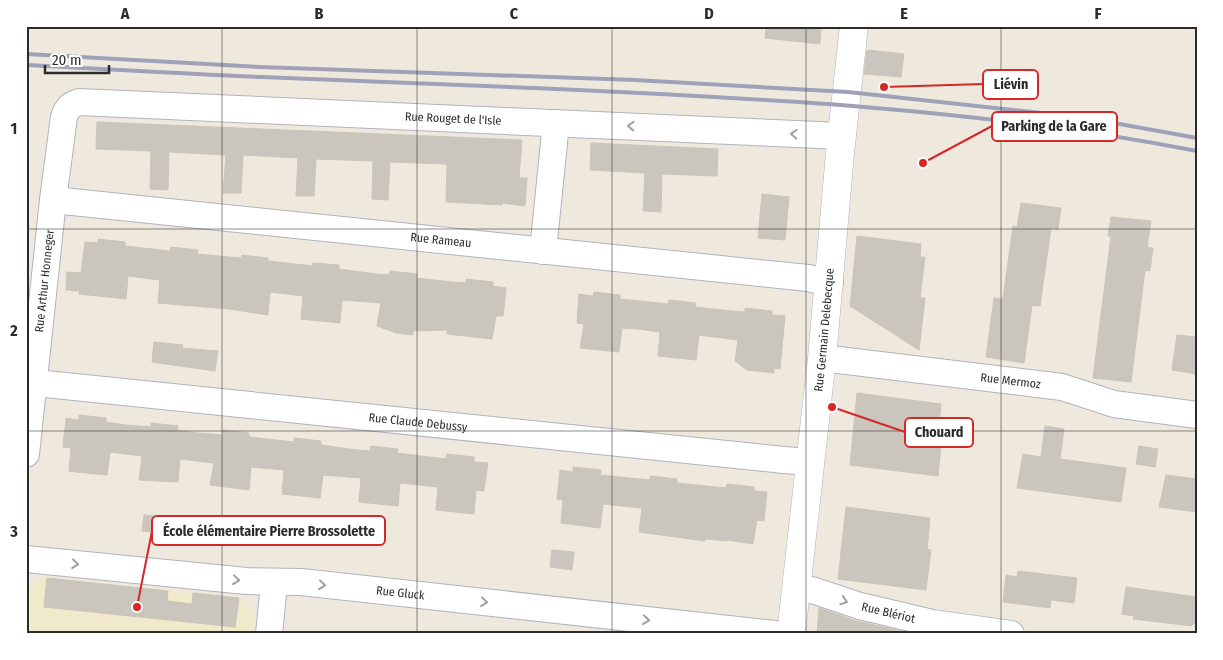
<svg xmlns="http://www.w3.org/2000/svg" width="1223" height="660" font-family="'Fira Sans Condensed',sans-serif">
	<rect width="100%" height="100%" fill="#efe9dd"/>
	<path fill="#f1e9cc" d="M40,577L239,598L255,615L253,634H26V591Z"/>
	<g fill="#cac6bd" stroke="#cbc5b7">
		<path d="M766,26H821L820,44L765,38Z"/>
		<path d="M867,50L904,54L901,77L864,74Z"/>
		<path d="M97,122L522,140L519,178H527L525,206L502,203V205L446,202L447,164L390,162L388,200L372,199L373,161L316,159L314,196H296L298,158L243,155L241,193H223L226,155L169,152L168,190L150,189L151,151L96,149Z"/>
		<path d="M591,143L718,149L717,176L662,174L661,212L643,211L645,173L590,170Z"/>
		<path d="M762,194L789,197L785,240L758,238Z"/>
		<path d="M1021,203L1061,208L1058,229L1051,228L1040,306L1032,305L1024,363L986,357L994,298L1003,299L1013,226L1017,227Z"/>
		<path d="M1111,217L1151,221L1147,247L1153,248L1150,271L1145,270L1131,382L1093,378L1111,236H1108Z"/>
		<path d="M857,236L921,244L920,257H925L920,298H925L919,350L850,306Z"/>
		<path d="M98,239L125,242V246L170,251L171,247L198,250L197,254L241,258L242,255L268,258V261L313,266V263L339,265V269L376,274L389,275L390,271L417,274L416,278L452,282L466,283V279L493,282V286L506,288L504,308L503,316H496L492,339L447,334V330L413,331V335L396,333L377,326L381,303L342,300L340,323L301,319L303,296L270,292L268,315L229,309L158,303L160,280L128,276L126,299L79,294L80,291L66,290L67,272L81,273L85,242L98,243Z"/>
		<path d="M594,292L620,295V299L668,304L669,300L696,303L695,307L732,311L745,312V308L772,311V315L785,316L780,369L774,368V373L747,370L735,361L738,340L699,335L696,360L658,356L660,332L638,329L622,328L619,352L580,348L584,324L577,323L579,294L593,296Z"/>
		<path d="M1177,335L1197,337V374L1172,370Z"/>
		<path d="M154,342L183,345L182,348L218,351L215,371L152,362Z"/>
		<path d="M857,393L941,404L938,435L942,436L938,476L850,465Z"/>
		<path d="M79,415L106,418V422L126,425L151,427V423L178,426L177,430L198,433L222,435L223,430L249,433V437L294,442V438L321,441V445L357,450L370,451L371,446L398,449L397,453L446,459L447,454L474,457V462L488,463L485,483L484,491L476,490L474,514L436,510L438,487L400,483L398,506L359,502L361,478L323,475L320,498L282,494L284,470L251,467L249,490L210,485L214,463L180,459L178,482L139,480L142,456L110,452L107,475L76,472L69,471L71,448L63,447L66,418L79,420Z"/>
		<path d="M1045,426L1064,429L1060,459L1126,468L1121,502L1017,488L1023,454L1041,457Z"/>
		<path d="M1139,446L1158,449L1155,467L1136,464Z"/>
		<path d="M573,467L601,470L600,475L650,480V476L677,479V483L726,488L727,484L754,487V491L767,492L764,521L757,520L753,544L727,540V541L705,539V541L639,532L642,508L603,504L600,528L561,523L563,500L557,499L560,470L573,472Z"/>
		<path d="M1166,475L1197,479V512L1159,507Z"/>
		<path d="M846,507L930,518L927,549L931,550L926,590L838,579Z"/>
		<path d="M144,515L165,517L162,533L142,531Z"/>
		<path d="M552,550L574,552L572,570L550,567Z"/>
		<path d="M1018,571L1077,578L1074,603L1051,600L1050,608L1003,602L1006,575L1017,577Z"/>
		<path d="M47,578L168,591L167,601L192,604L193,593L239,598L235,627L44,607Z"/>
		<path d="M1126,587L1197,597V624L1193,623L1192,626L1133,619L1134,616L1122,614Z"/>
		<path d="M819,608L857,621L901,631L900,634H817Z"/>
	</g>
	<g fill="none" stroke-linecap="round" stroke-linejoin="round">
		<defs>
			<g id="street">
				<path id="s1" d="M53,200L808,278L830,283"/>
				<path d="M543,251L556,123"/>
				<path id="s2" d="M822,358L1062,387L1114,404L1197,415"/>
				<path id="s3" d="M26,382L784,460L810,462"/>
				<path id="s4" d="M26,454L53,200L64,117C67,108 70,105 79,102L842,136"/>
				<path id="s5" d="M26,559L246,581L301,582L775,634"/>
				<path id="s6" d="M797,587L815,591L860,606L932,623L1011,634"/>
				<path d="M269,634L274,583"/>
			</g>
			<g id="secondary">
				<path id="s7" d="M791,634L822,358L840,153L854,26"/>
			</g>
		</defs>
		<use href="#street" stroke="#b1b2c1" stroke-width="28"/>
		<use href="#secondary" stroke="#b1b2c1" stroke-width="29"/>
		<use href="#street" stroke="#fff" stroke-width="26"/>
		<use href="#secondary" stroke="#fff" stroke-width="28"/>
		<g stroke="#9fa1b8" stroke-width="4">
			<path d="M26,54L260,67L635,80L848,92L1051,114L1114,123L1197,138"/>
			<path d="M26,65C105,69 183,74 262,77C352,81 443,84 533,88C755,98 978,108 1197,151"/>
		</g>
	</g>
	<defs><path id="oneway-chevron" d="M-2-3.5L2.5 0L-2 3.5" fill="none" stroke-width="1.6" stroke-linecap="round" stroke-linejoin="round" transform="scale(1.25)"/></defs>
	<g stroke="#a0a0a0">
		<use href="#oneway-chevron" transform="translate(631 126) rotate(-177)"/>
		<use href="#oneway-chevron" transform="translate(794 134) rotate(-177)"/>
		<use href="#oneway-chevron" transform="translate(75 564) rotate(6)"/>
		<use href="#oneway-chevron" transform="translate(236 580) rotate(6)"/>
		<use href="#oneway-chevron" transform="translate(322 585) rotate(6)"/>
		<use href="#oneway-chevron" transform="translate(844 601) rotate(18)"/>
		<use href="#oneway-chevron" transform="translate(484 602) rotate(6)"/>
		<use href="#oneway-chevron" transform="translate(646 620) rotate(6)"/>
	</g>
	<path fill="none" stroke="#2c2c2c" stroke-width="1" stroke-opacity="0.55" d="M222,26V634M417,26V634M612,26V634M806,26V634M1001,26V634M26,229H1197M26,431H1197"/>
	<g text-anchor="middle" stroke-width="4" stroke-linejoin="round" paint-order="stroke">
		<g font-size="12" fill="#2c2c2c" stroke="#fff">
			<text dy="4" stroke="none"><textPath href="#s4" startOffset="736">Rue Rouget de l'Isle</textPath></text>
			<text dy="4" stroke="none"><textPath href="#s1" startOffset="390">Rue Rameau</textPath></text>
			<text dy="4" stroke="none"><textPath href="#s4" startOffset="174">Rue Arthur Honneger</textPath></text>
			<text dy="4" stroke="none"><textPath href="#s7" startOffset="306">Rue Germain Delebecque</textPath></text>
			<text dy="4" stroke="none"><textPath href="#s2" startOffset="190">Rue Mermoz</textPath></text>
			<text dy="4" stroke="none"><textPath href="#s3" startOffset="394">Rue Claude Debussy</textPath></text>
			<text dy="4" stroke="none"><textPath href="#s5" startOffset="376">Rue Gluck</textPath></text>
			<text dy="4" stroke="none"><textPath href="#s6" startOffset="95">Rue Blériot</textPath></text>
		</g>
	</g>
	<path fill="none" stroke="#d62828" stroke-width="2" d="M884 87L983 84M923 163L992 126M832 407L905 432M137 607L152 531"/>
	<g fill="#d62828" stroke="#fff" stroke-width="2">
		<circle cx="884" cy="87" r="5"/>
		<circle cx="923" cy="163" r="5"/>
		<circle cx="832" cy="407" r="5"/>
		<circle cx="137" cy="607" r="5"/>
	</g>
	<g fill="#fff" stroke="#d62828" stroke-width="2">
		<rect x="983" y="70" width="55" height="29" rx="5"/>
		<rect x="992" y="112" width="125" height="29" rx="5"/>
		<rect x="905" y="418" width="68" height="29" rx="5"/>
		<rect x="152" y="516" width="233" height="29" rx="5"/>
	</g>
	<g font-size="14" text-anchor="middle" font-weight="bold" fill="#2c2c2c">
		<text x="1011" y="89">Liévin</text>
		<text x="1054" y="131">Parking de la Gare</text>
		<text x="939" y="437">Chouard</text>
		<text x="269" y="536">École élémentaire Pierre Brossolette</text>
	</g>
	<rect width="1223" height="660" fill="none" stroke="#ffffff" stroke-width="55"/>
	<path d="M45 65v8h64v-8" fill="none" stroke="#2c2c2c" stroke-width="2.5"/>
	<text x="52" y="65" font-size="15" fill="#2c2c2c" stroke="#ffffff" stroke-width="4" paint-order="stroke">20 m</text>
	<rect x="28" y="28" width="1168" height="604" fill="none" stroke="#2c2c2c" stroke-width="2"/>
	<g font-size="16" text-anchor="middle" font-weight="bold" fill="#2c2c2c">
		<text x="125" y="19">A</text>
		<text x="319" y="19">B</text>
		<text x="514" y="19">C</text>
		<text x="709" y="19">D</text>
		<text x="904" y="19">E</text>
		<text x="1098" y="19">F</text>
		<text x="14" y="134">1</text>
		<text x="14" y="336">2</text>
		<text x="14" y="537">3</text>
	</g>
</svg>
